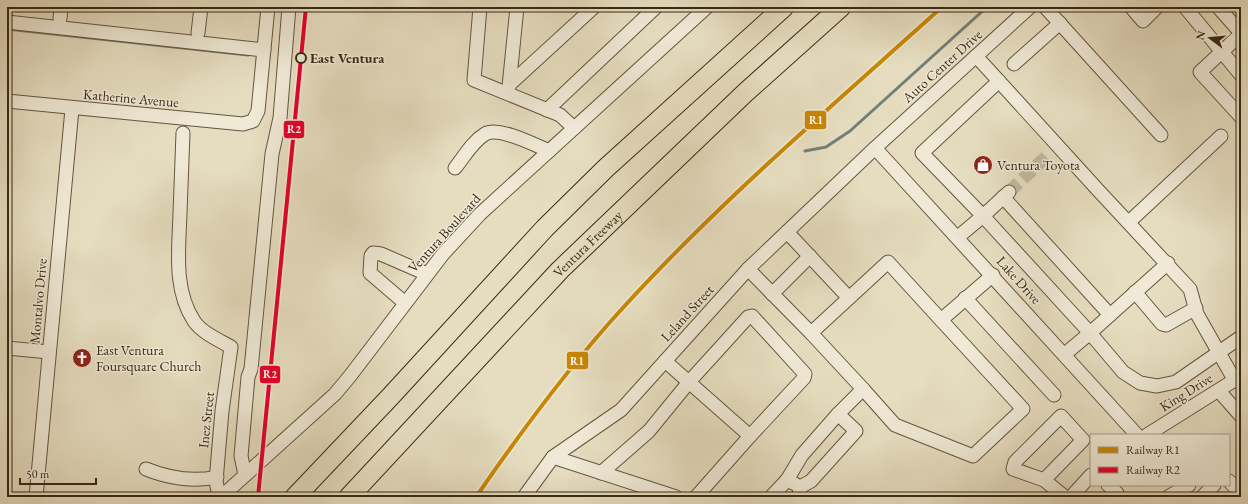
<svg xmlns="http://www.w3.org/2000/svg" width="1248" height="504" font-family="'EB Garamond',serif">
	<rect width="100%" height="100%" fill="#e6ddc0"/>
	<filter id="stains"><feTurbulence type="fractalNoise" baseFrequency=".005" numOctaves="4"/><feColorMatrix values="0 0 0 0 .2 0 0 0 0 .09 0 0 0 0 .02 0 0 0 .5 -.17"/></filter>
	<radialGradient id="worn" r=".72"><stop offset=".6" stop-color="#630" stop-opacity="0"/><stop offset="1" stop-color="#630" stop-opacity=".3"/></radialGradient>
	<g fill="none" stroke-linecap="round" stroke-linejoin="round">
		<g stroke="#738078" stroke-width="3">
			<path d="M7,29L248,55"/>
			<path d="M805,151L826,147L850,131L987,7"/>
		</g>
		<path stroke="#c3b99e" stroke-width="13" stroke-dasharray="13 6" stroke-linecap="butt" d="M1009,192L1050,153"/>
		<defs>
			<g id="minor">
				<path d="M480,7L474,80L560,115L574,128"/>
				<path d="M1045,7L1161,135"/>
				<path d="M1131,7L1143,21L1157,7"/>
				<path d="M1185,7L1241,75"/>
				<path d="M1218,7L1241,33"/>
				<path d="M60,19L61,7"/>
				<path d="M7,22L264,50"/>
				<path d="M198,33L201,7"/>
				<path d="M1241,34L1200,72L1241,117"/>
				<path d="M976,56L1097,189L1190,289L1197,314L1235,381"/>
				<path d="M1014,64L1060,23"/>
				<path d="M999,81L922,153L983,216L1009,192"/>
				<path d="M510,84L594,7"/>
				<path d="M509,87L517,7"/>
				<path d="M7,101L243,124L253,121L258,111L268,7"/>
				<path d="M547,110L656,7"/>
				<path d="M183,133C182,160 181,187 180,213C179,249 173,289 194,321C202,333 219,340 231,347L222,411L216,481L219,497"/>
				<path d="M875,148L1137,435"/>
				<path d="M455,168C464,157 472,142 485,134C499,126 535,145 549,151"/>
				<path d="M1003,197L1110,315"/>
				<path d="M1129,222L1221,136"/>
				<path d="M958,237L983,216L1090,333L1168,263"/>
				<path d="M748,269L811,333L849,298L787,232"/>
				<path d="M1135,292L1162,324L1166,325L1196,308"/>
				<path d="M772,294L810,256"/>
				<path d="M849,298L888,262L941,320L993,275"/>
				<path d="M965,298L1054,395"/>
				<path d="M405,303L370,273L371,256L373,253L381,254L427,274"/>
				<path d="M7,348L49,352"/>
				<path d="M1065,354L1090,333L1123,372L1140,383L1157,386L1176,382L1241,337"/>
				<path d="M665,361L750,436L696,497"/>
				<path d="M863,389L895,425L973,456L1023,409L941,320"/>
				<path d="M1219,391L1241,416"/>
				<path d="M1147,435L1241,376"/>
				<path d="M553,457L676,497"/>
				<path d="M146,469C168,478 194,482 217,477"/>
				<path d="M601,473L649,431L689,382L748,317L752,316L805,374L804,378L750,436"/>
				<path d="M245,475L241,456L248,377L251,369L272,154L280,118L289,7"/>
				<path d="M787,480L802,455L838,414"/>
				<path d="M1044,480L1083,440L1061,416L1015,462L1013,469L1044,480L1065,497"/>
				<path d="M1229,481L1241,494"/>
				<path d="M1108,485L1117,493L1114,497"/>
				<path d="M36,497L72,109"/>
				<path d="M221,497L335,394L350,376L443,254L480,214L707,7"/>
				<path d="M524,497L553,457L621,410L748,269L875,148L1030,7"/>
				<path d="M771,497L787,480L795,484"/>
				<path d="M799,497L800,487L811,481L856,431L838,414L863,389L811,333"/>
				<path d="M1071,497L1091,475"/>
				<path d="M1168,497L1189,485"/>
				<path d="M1202,497L1214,485"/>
			</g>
			<g id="highway">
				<path d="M295,497L390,397L545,228L606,168L784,7"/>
				<path id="s1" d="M349,497L560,270L746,92L841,7"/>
			</g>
		</defs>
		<use href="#minor" stroke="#64563f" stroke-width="15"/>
		<use href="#highway" stroke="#392914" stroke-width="21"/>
		<use href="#minor" stroke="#efe9d6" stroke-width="13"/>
		<use href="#highway" stroke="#e6ddc0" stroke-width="19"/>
		<defs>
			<path id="rail" d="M258,497L291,160"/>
		</defs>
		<use href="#rail" stroke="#392914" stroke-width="4.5"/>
		<use href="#rail" stroke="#efe9d6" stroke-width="3" stroke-dasharray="9" stroke-linecap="butt"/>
		<defs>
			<path id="rail-1" d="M476,497C520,433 567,369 620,311C719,202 832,106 942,7"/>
			<path id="rail-2" d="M258,497L306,7"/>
		</defs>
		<use href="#rail-1" stroke="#efe9d6" stroke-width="7"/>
		<use href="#rail-2" stroke="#efe9d6" stroke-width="7"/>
		<use href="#rail-1" stroke="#c88705" stroke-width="4"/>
		<use href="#rail-2" stroke="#e4002b" stroke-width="4"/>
	</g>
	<defs>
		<symbol id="shop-disc" viewBox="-11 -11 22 22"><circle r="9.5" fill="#8f2418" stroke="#efe9d6"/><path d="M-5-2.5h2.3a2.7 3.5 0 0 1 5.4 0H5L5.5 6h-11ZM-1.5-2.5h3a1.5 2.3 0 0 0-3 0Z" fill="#fff"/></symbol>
		<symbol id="church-disc" viewBox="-11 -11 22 22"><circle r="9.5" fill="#8f2418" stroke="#efe9d6"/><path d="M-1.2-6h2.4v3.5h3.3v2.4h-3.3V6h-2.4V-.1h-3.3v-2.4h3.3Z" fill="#fff"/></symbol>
	</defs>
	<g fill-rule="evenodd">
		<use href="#shop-disc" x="972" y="154" width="22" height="22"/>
		<use href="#church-disc" x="71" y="347" width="22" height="22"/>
	</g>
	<circle fill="#efe9d6" stroke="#392914" stroke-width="2" cx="301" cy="58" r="5"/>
	<g text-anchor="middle" stroke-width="3" stroke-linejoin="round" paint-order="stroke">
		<g font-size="14" font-weight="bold" fill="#392914" stroke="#efe9d6" text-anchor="start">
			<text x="310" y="63">East Ventura</text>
		</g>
		<g font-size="14" fill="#392914" stroke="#efe9d6">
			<text transform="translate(942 66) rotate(-42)" y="5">Auto Center Drive</text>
			<text transform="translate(131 98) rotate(5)" y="5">Katherine Avenue</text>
			<text transform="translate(444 233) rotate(-48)" y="5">Ventura Boulevard</text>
			<text dy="5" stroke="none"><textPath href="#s1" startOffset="348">Ventura Freeway</textPath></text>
			<text transform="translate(1019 280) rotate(48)" y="5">Lake Drive</text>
			<text transform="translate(38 301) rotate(-85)" y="5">Montalvo Drive</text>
			<text transform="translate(687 313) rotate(-48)" y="5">Leland Street</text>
			<text transform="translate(1186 392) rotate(-32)" y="5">King Drive</text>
			<text transform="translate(206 420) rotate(-84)" y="5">Inez Street</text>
		</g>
		<g font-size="14" fill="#392914" stroke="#efe9d6" text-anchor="start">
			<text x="997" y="170">Ventura Toyota</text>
			<text x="96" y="355">East Ventura<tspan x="96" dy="16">Foursquare Church</tspan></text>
		</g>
	</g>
	<g stroke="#efe9d6" stroke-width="1.5">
		<rect x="804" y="110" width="23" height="20" rx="4" fill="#c88705"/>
		<rect x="283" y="120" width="22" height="19" rx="4" fill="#e4002b"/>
		<rect x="566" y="351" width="23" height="19" rx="4" fill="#c88705"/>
		<rect x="259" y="365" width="22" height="19" rx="4" fill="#e4002b"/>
	</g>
	<g font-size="11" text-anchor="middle" font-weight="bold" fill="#fff">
		<text x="816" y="124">R1</text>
		<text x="294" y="133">R2</text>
		<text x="577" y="365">R1</text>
		<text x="270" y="378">R2</text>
	</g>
	<rect width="1248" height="504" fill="none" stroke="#e6ddc0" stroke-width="24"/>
	<rect x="8" y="8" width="1232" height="488" fill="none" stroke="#392914" stroke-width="2"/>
	<rect x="12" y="12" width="1224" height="480" fill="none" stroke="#392914"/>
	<rect x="1090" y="434" width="140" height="52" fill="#efe9d6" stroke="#a69c88"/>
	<rect x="1098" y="447" width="20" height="6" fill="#c88705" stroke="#a69c88"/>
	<text x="1126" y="454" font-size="12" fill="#392914">Railway R1</text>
	<rect x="1098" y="467" width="20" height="6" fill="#e4002b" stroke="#a69c88"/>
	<text x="1126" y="474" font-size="12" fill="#392914">Railway R2</text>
	<g transform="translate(1210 38) rotate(286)" stroke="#efe9d6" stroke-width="3" paint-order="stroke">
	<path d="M0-3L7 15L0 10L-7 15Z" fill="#392914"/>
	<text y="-6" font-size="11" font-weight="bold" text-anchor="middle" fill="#392914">N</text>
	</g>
	<path d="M20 478v6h76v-6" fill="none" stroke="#392914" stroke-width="2"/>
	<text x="26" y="478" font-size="12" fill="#392914" stroke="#efe9d6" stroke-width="3" paint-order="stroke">50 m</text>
	<rect width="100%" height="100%" filter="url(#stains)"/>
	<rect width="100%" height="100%" fill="url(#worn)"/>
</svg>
